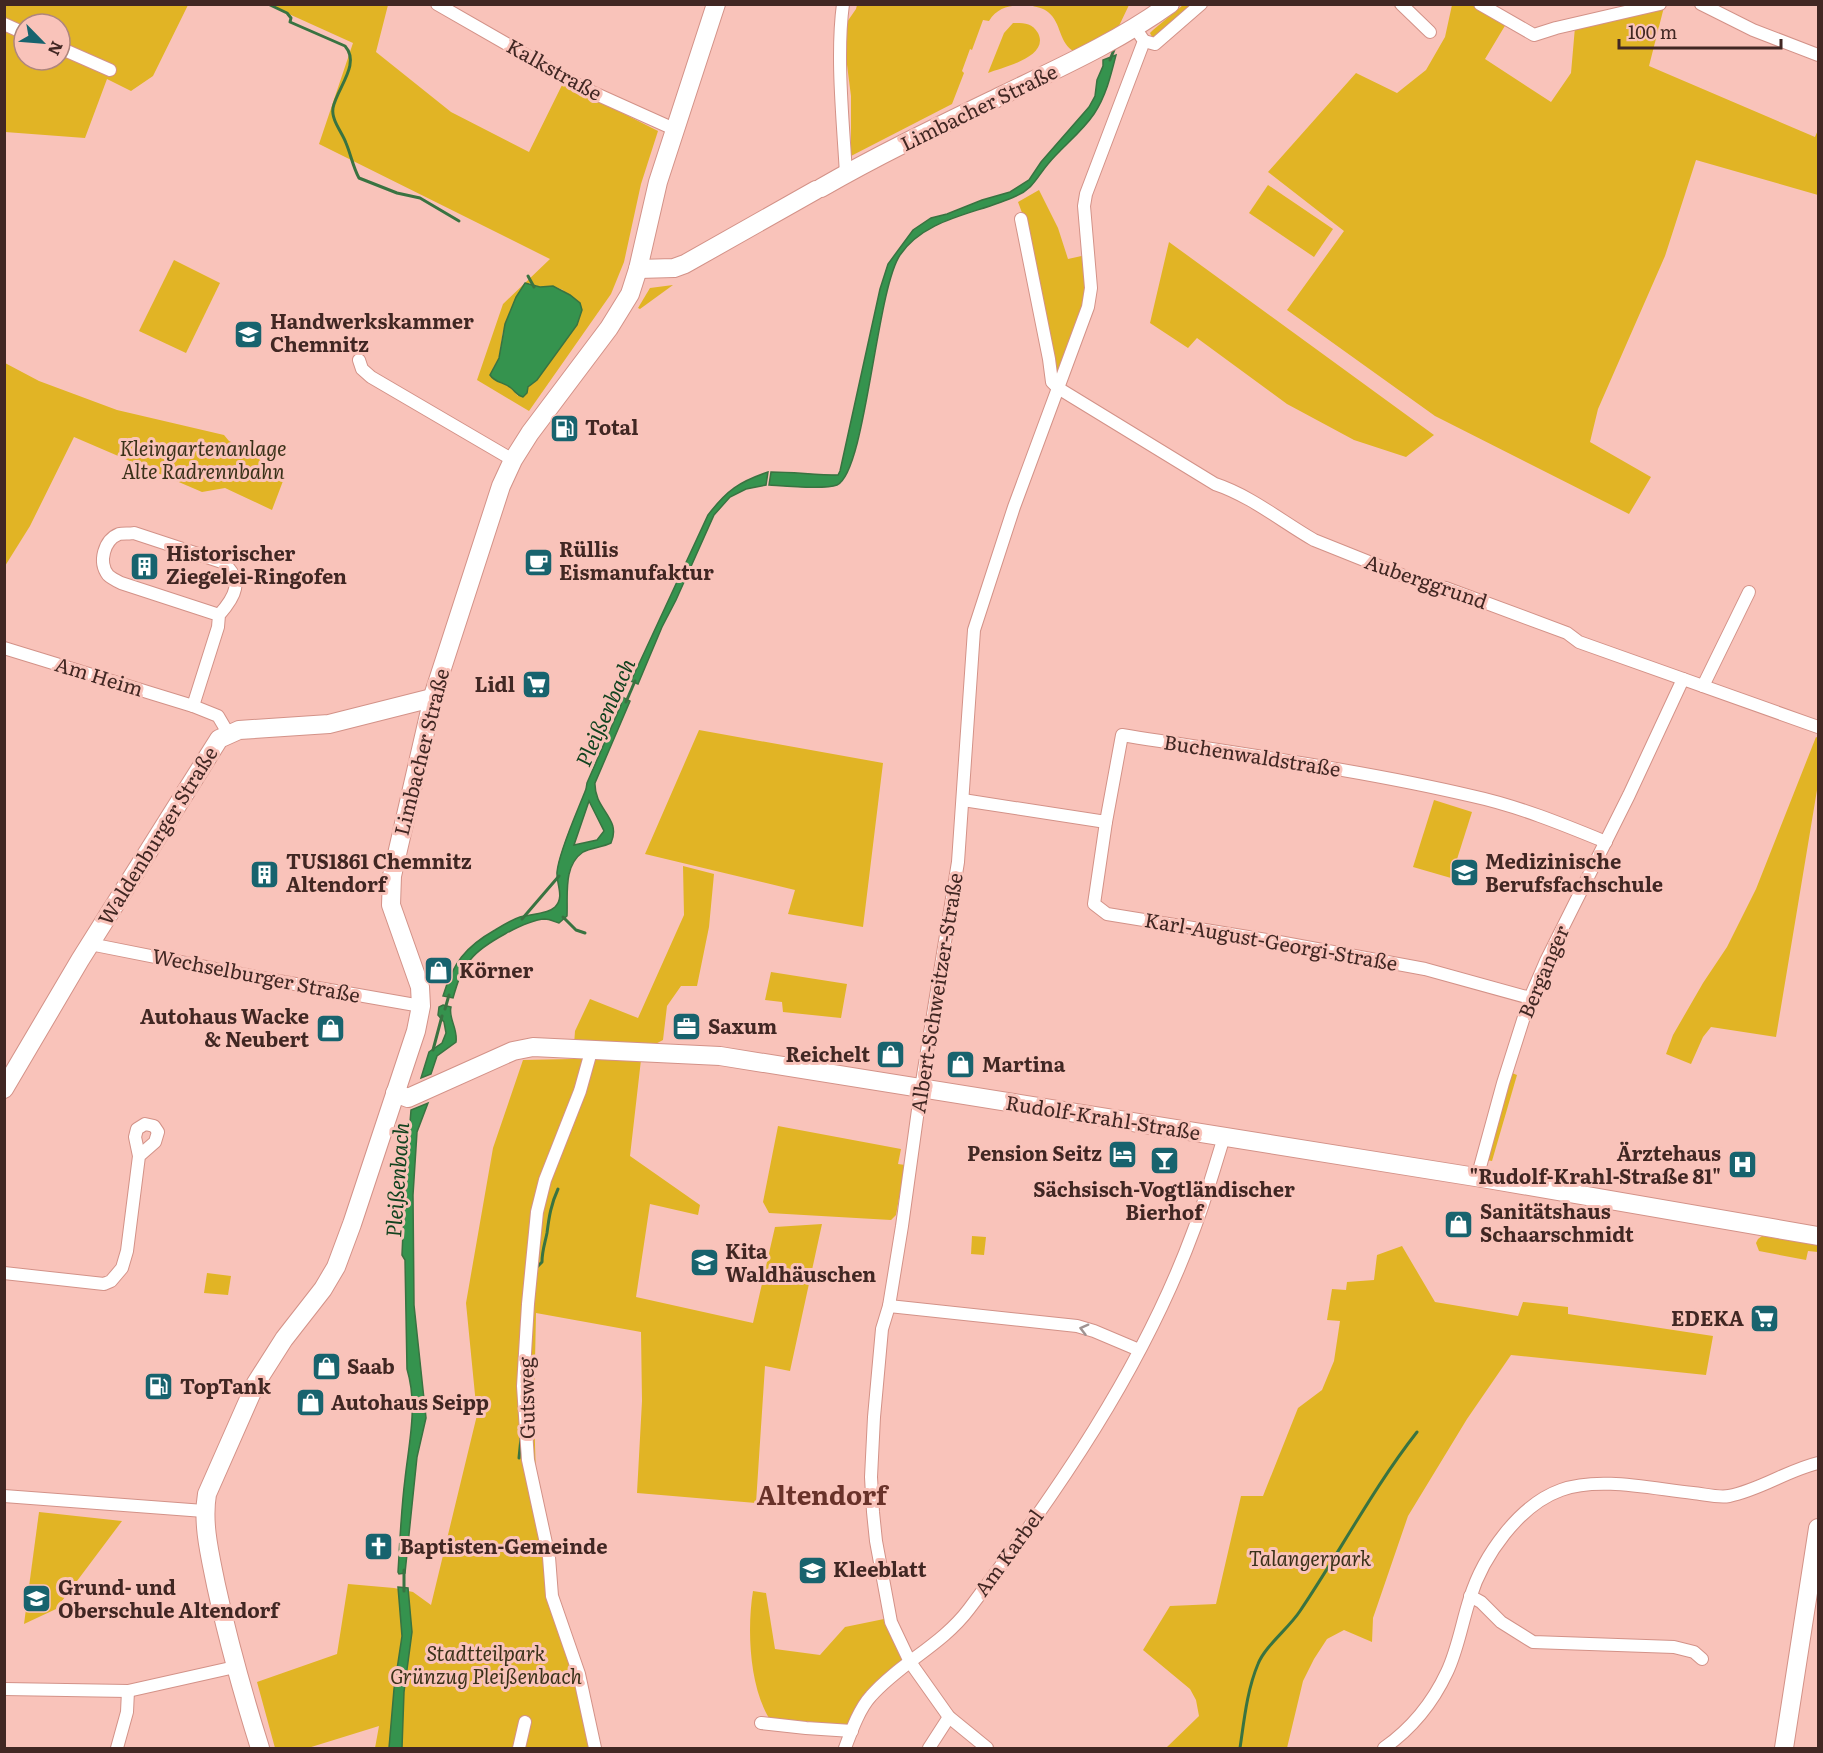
<svg xmlns="http://www.w3.org/2000/svg" width="1823" height="1753" font-family="Literata,serif">
	<rect width="100%" height="100%" fill="#f9c3ba"/>
	<g fill="#e1b425" fill-rule="evenodd">
		<path d="M4,5H188L153,76L131,91L107,79L85,138L5,132ZM24,24H60V60H24Z"/>
		<path d="M269,5H388L376,52L451,112L529,152L563,83L658,131L641,184L624,262L611,294L529,411L477,380L503,304L550,259L319,144L353,43ZM529,283L540,287L553,286L563,290L577,325L537,380L518,396C511,387 505,383 494,380L493,368L499,358L503,331Z"/>
		<path d="M857,5H1029C1013,5 998,6 989,21L983,20L972,50L970,49L962,71L964,73L952,104L851,156V96L846,57L847,22L856,9Z"/>
		<path d="M1030,5H1129L1118,28L1075,52C1058,43 1062,23 1048,12C1044,8 1035,7 1030,5Z"/>
		<path d="M1183,5H1195L1153,39L1150,33L1153,30Z"/>
		<path d="M1452,5H1478L1506,24L1485,59L1551,102L1571,73L1575,27L1664,7L1649,66L1815,137L1818,130V195L1696,160L1665,256L1598,409L1590,442L1651,477L1629,514L1435,416L1287,310L1344,231L1268,172L1356,73L1397,93L1426,70L1445,37Z"/>
		<path d="M1013,23C1024,23 1032,23 1038,33C1050,57 1004,67 988,73L1004,33Z"/>
		<path d="M1268,185L1333,229L1314,257L1249,213Z"/>
		<path d="M1039,190L1058,228L1068,259L1086,255L1087,291L1061,372L1054,368L1024,218L1018,202Z"/>
		<path d="M1169,242L1434,435L1406,457L1354,440L1287,404L1197,338L1188,348L1150,323Z"/>
		<path d="M174,260L220,283L186,353L139,331Z"/>
		<path d="M673,285L640,309L638,308L650,288Z"/>
		<path d="M5,363L39,381L117,410L224,435L229,441L249,450L283,481L272,510L225,488L202,492L74,437L30,526L5,566Z"/>
		<path d="M699,730L883,763L863,927L788,914L795,890L645,854Z"/>
		<path d="M1816,737L1818,738V784L1776,1037L1711,1027L1703,1037L1691,1064L1666,1054L1673,1035L1703,983L1727,947L1756,889Z"/>
		<path d="M1434,800L1472,812L1451,878L1413,867Z"/>
		<path d="M683,866L714,874L709,927L697,986H681L667,1006L663,1040L642,1051L630,1156L700,1205L698,1215L650,1204L636,1297L753,1323L775,1227L822,1224L790,1371L765,1366L756,1503L637,1493L642,1401L641,1332L536,1313L534,1410L536,1479L552,1598L573,1675L589,1748H375L379,1726L308,1748H275L257,1682L337,1654L348,1584L394,1588L413,1592L431,1605L477,1415L466,1303L493,1148L523,1060L573,1059L575,1031L590,999L638,1018L684,915Z"/>
		<path d="M771,972L847,984L841,1018L783,1012L782,1002L765,1000Z"/>
		<path d="M1512,1073L1517,1075L1492,1161L1487,1160L1490,1143Z"/>
		<path d="M778,1126L901,1149L898,1164L905,1165L896,1215L891,1220L769,1213L763,1202Z"/>
		<path d="M972,1236L986,1237L984,1255L971,1254Z"/>
		<path d="M1762,1236L1818,1245V1252L1808,1251L1806,1260L1759,1251L1756,1243L1758,1239Z"/>
		<path d="M1402,1246L1435,1302L1518,1316L1523,1302L1568,1307V1314L1713,1336L1706,1375L1511,1355L1467,1419L1408,1516L1373,1618L1372,1642L1344,1630L1327,1639L1314,1659L1303,1681L1287,1748H1166L1199,1716L1196,1700L1190,1689L1143,1650L1170,1606L1216,1604L1241,1496H1263L1298,1408L1322,1390L1334,1361L1340,1321L1327,1320L1332,1289L1346,1290L1347,1282L1374,1280L1377,1255Z"/>
		<path d="M207,1273L231,1276L228,1295L204,1293Z"/>
		<path d="M39,1512L122,1521L56,1609L24,1624Z"/>
		<path d="M753,1591L766,1593L775,1649L820,1655L845,1627L884,1619L902,1656L901,1663L847,1725L769,1718C749,1685 747,1628 753,1591Z"/>
	</g>
	<g fill="#35934e" stroke="#397341" stroke-width="1.5" fill-rule="evenodd">
		<path d="M1116,55C1111,75 1106,96 1094,114C1081,133 1062,147 1048,164C1037,177 1033,189 1016,196C978,214 926,217 900,255C876,291 866,472 837,485C824,490 784,486 769,485L771,472C794,472 815,475 838,475L840,471L880,289L888,264L913,230L931,218L947,214L982,200L1010,192L1029,180L1041,162L1089,107L1095,96L1097,80L1103,66V60Z"/>
		<path d="M525,283L540,287L553,286L570,295L580,303L582,310L577,325L537,380L528,387L527,393L523,397C516,395 516,392 511,388C504,382 495,383 490,375L499,358L505,324L516,297Z"/>
		<path d="M768,472L766,485L746,489L730,497L714,515L676,600L662,627L638,684L631,681L708,515C727,490 739,482 768,472Z"/>
		<path d="M622,697L630,701L595,783C594,810 622,818 611,843C603,847 591,848 583,852C563,866 568,894 567,916L559,923C555,922 549,919 545,919C526,920 483,944 471,959C461,970 457,984 453,998L443,996C453,963 465,947 495,930C503,925 511,920 520,917C530,914 548,914 555,907C565,897 556,884 557,872C559,851 578,810 586,789L587,783L621,705ZM589,801L604,831L597,840L574,845Z"/>
		<path d="M443,1005L451,1007C448,1018 458,1028 456,1042L437,1056L431,1074L421,1078L429,1052L442,1043L446,1033L444,1022L438,1015L439,1007Z"/>
		<path d="M428,1103L417,1132L413,1195L414,1305L426,1418L417,1457L405,1573L399,1574L398,1572C400,1541 401,1510 405,1479C409,1442 418,1406 407,1369L405,1260L402,1255L405,1185L411,1110Z"/>
		<path d="M398,1587L408,1588L412,1632L404,1692L402,1748H389L394,1689L402,1636Z"/>
	</g>
	<g fill="none" stroke-linecap="round" stroke-linejoin="round">
		<g stroke="#397341" stroke-width="3">
			<path d="M268,4L287,13L291,18L290,22L345,46C361,64 337,88 333,108C331,120 342,132 346,143C351,155 353,167 359,178L397,193L420,198L459,221"/>
			<path d="M1110,60L1115,47"/>
			<path d="M528,276L534,287"/>
			<path d="M626,702L635,681"/>
			<path d="M563,917L576,930L585,933"/>
			<path d="M522,919L559,876"/>
			<path d="M445,1009L449,995"/>
			<path d="M433,1050L442,1016"/>
			<path d="M535,1269L542,1262C542,1251 545,1243 547,1233C549,1217 551,1204 558,1189"/>
			<path d="M519,1458L521,1438"/>
			<path d="M404,1570V1591"/>
			<path d="M1240,1748C1244,1721 1247,1690 1258,1664C1265,1646 1289,1628 1300,1611C1340,1552 1373,1488 1417,1432"/>
		</g>
		<defs>
			<g id="street">
				<path d="M437,4L585,89L674,129"/>
				<path d="M843,4C836,56 843,121 846,174"/>
				<path d="M1401,4L1430,32"/>
				<path d="M1480,4L1534,35L1556,28L1660,4"/>
				<path d="M1701,4L1753,30L1818,55"/>
				<path d="M4,24L24,33"/>
				<path d="M1144,41L1155,44L1201,4"/>
				<path d="M60,48L110,70"/>
				<path d="M1021,219L1049,359L1052,382L1058,388L1215,484C1251,496 1281,521 1314,540L1429,586L1446,588L1567,633L1579,642L1818,727"/>
				<path d="M359,360L362,369L371,377L513,460"/>
				<path d="M4,648L193,706L218,716L228,733"/>
				<path d="M1703,686L1749,592"/>
				<path d="M193,706L218,627L219,615C235,597 245,580 222,562L134,533C130,534 123,533 119,534C104,540 98,562 108,575C111,578 117,581 121,583L219,615"/>
				<path d="M963,800L1106,822L1122,735C1239,754 1357,769 1472,796C1518,806 1562,824 1606,842"/>
				<path d="M1106,822L1094,904L1107,914L1279,942L1425,969L1530,998"/>
				<path d="M90,944L261,978L421,1006"/>
				<path d="M592,1048L580,1091L545,1180L537,1212L528,1304L523,1386L528,1460L549,1557L552,1596L579,1674L595,1748"/>
				<path d="M1477,1178L1503,1083L1530,998L1546,961L1629,795L1683,679"/>
				<path d="M4,1273L104,1284L111,1281L122,1268L127,1251L139,1156L135,1137L137,1129L145,1124L154,1126L158,1132L155,1142L139,1156"/>
				<path d="M889,1306L1077,1326L1094,1331L1139,1350"/>
				<path d="M4,1496L204,1511"/>
				<path d="M1470,1596L1481,1602L1501,1622L1533,1642L1674,1647L1694,1652L1702,1659"/>
				<path d="M4,1689L128,1691L235,1667"/>
				<path d="M761,1723L806,1728L852,1731"/>
				<path d="M117,1748L127,1712L128,1691"/>
				<path d="M519,1748L525,1722"/>
				<path d="M845,1748C851,1732 859,1709 871,1696C900,1663 942,1645 969,1609C1057,1492 1142,1370 1193,1232C1205,1201 1214,1169 1224,1137"/>
				<path d="M929,1748L949,1717"/>
				<path d="M987,1748L949,1717L910,1662L891,1622L876,1541L873,1512L871,1477L874,1417L882,1329L889,1306L902,1226L921,1088L958,862L974,630L1014,507L1088,307L1091,288L1084,206L1086,194L1144,41L1136,29"/>
				<path d="M1384,1748C1411,1729 1433,1702 1447,1672C1458,1649 1462,1622 1470,1598C1483,1556 1519,1505 1561,1490C1599,1476 1653,1489 1693,1493C1704,1494 1718,1498 1729,1496C1760,1490 1788,1470 1818,1463"/>
			</g>
			<g id="secondary">
				<path d="M821,188C880,154 943,124 1005,94C1063,66 1117,42 1170,4"/>
				<path d="M638,269L674,268L685,264L816,190"/>
				<path d="M4,1089L80,960L219,739L239,730L329,724L432,698"/>
				<path d="M395,1093L408,1098L513,1051L533,1047L720,1056L1488,1179L1818,1236"/>
				<path d="M260,1748C243,1694 228,1640 216,1585C210,1555 202,1524 207,1494L256,1383L284,1339L323,1289L336,1267L352,1224L416,1031L421,1006L420,987L391,905L392,876L434,693L501,486L513,460L530,433L609,328L630,294L638,269L658,182L716,4"/>
				<path d="M1784,1748L1818,1528"/>
			</g>
		</defs>
		<use href="#street" stroke="#d39288" stroke-width="14"/>
		<use href="#secondary" stroke="#d39288" stroke-width="20"/>
		<use href="#street" stroke="#fff" stroke-width="12"/>
		<use href="#secondary" stroke="#fff" stroke-width="18"/>
	</g>
	<defs><path id="oneway-chevron" d="M-2-3.5L2.5 0L-2 3.5" fill="none" stroke-width="1.6" stroke-linecap="round" stroke-linejoin="round" transform="scale(1.5)"/></defs>
	<use stroke="#a09391" href="#oneway-chevron" transform="translate(1084 1329) rotate(-165)"/>
	<defs>
		<symbol id="university-square" viewBox="-11 -11 22 22"><rect x="-9" y="-9" width="18" height="18" rx="4" fill="#18636e" stroke="#f9c3ba"/><path d="M0-5L7-2L0 1L-7-2ZM-4 1L0 2.5L4 1V4Q0 6-4 4Z" fill="#fff"/></symbol>
		<symbol id="fuel-square" viewBox="-11 -11 22 22"><rect x="-9" y="-9" width="18" height="18" rx="4" fill="#18636e" stroke="#f9c3ba"/><path d="M-5.5-6h7V0h2V4h1.3V-2.5L3-4.5l.8-.8L6-3V5H2.5V1h-1V6h-7ZM-4.2-4.7v3.2H.2V-4.7Z" fill="#fff"/></symbol>
		<symbol id="cafe-square" viewBox="-11 -11 22 22"><rect x="-9" y="-9" width="18" height="18" rx="4" fill="#18636e" stroke="#f9c3ba"/><path d="M-5.5-4.5H6V0H3Q3 3.5 0 3.5H-2.5Q-5.5 3.5-5.5 0ZM3-3.2v2h1.7v-2ZM-6 4.5H4V6H-6Z" fill="#fff"/></symbol>
		<symbol id="building-square" viewBox="-11 -11 22 22"><rect x="-9" y="-9" width="18" height="18" rx="4" fill="#18636e" stroke="#f9c3ba"/><path d="M-4-6H4V6H1V3H-1V6H-4ZM-2.5-4.3h1.7v1.8h-1.7ZM.8-4.3h1.7v1.8H.8ZM-2.5-1h1.7V.8h-1.7ZM.8-1h1.7V.8H.8Z" fill="#fff"/></symbol>
		<symbol id="supermarket-square" viewBox="-11 -11 22 22"><rect x="-9" y="-9" width="18" height="18" rx="4" fill="#18636e" stroke="#f9c3ba"/><path d="M-6-5.5h2.5l.6 2H6L4.5 2H-2.5L-4.4-4H-6ZM-1.5 3.2a1.3 1.3 0 1 0 .1 0ZM3 3.2a1.3 1.3 0 1 0 .1 0Z" fill="#fff"/></symbol>
		<symbol id="shop-square" viewBox="-11 -11 22 22"><rect x="-9" y="-9" width="18" height="18" rx="4" fill="#18636e" stroke="#f9c3ba"/><path d="M-5-2.5h2.3a2.7 3.5 0 0 1 5.4 0H5L5.5 6h-11ZM-1.5-2.5h3a1.5 2.3 0 0 0-3 0Z" fill="#fff"/></symbol>
		<symbol id="office-square" viewBox="-11 -11 22 22"><rect x="-9" y="-9" width="18" height="18" rx="4" fill="#18636e" stroke="#f9c3ba"/><path d="M-6-3h4V-5.5h4V-3h4V5H-6ZM-1-4.5V-3h2v-1.5ZM-6 0V1H6V0Z" fill="#fff"/></symbol>
		<symbol id="hotel-square" viewBox="-11 -11 22 22"><rect x="-9" y="-9" width="18" height="18" rx="4" fill="#18636e" stroke="#f9c3ba"/><path d="M-6-4.5h1.5V1H6V5H4.5V3h-9V5H-6ZM-4 0a1.8 1.8 0 1 1 3.6 0ZM.5 0V-2.5h3Q6-2.5 6 0Z" fill="#fff"/></symbol>
		<symbol id="bar-square" viewBox="-11 -11 22 22"><rect x="-9" y="-9" width="18" height="18" rx="4" fill="#18636e" stroke="#f9c3ba"/><path d="M-6-5H6L.8 .8V4.5H3.5V6h-7V4.5H-.8V.8Z" fill="#fff"/></symbol>
		<symbol id="hospital-square" viewBox="-11 -11 22 22"><rect x="-9" y="-9" width="18" height="18" rx="4" fill="#18636e" stroke="#f9c3ba"/><path d="M-5-5h3v3.5h4V-5h3V5h-3V1.5h-4V5h-3Z" fill="#fff"/></symbol>
		<symbol id="school-square" viewBox="-11 -11 22 22"><rect x="-9" y="-9" width="18" height="18" rx="4" fill="#18636e" stroke="#f9c3ba"/><path d="M0-5L7-2L0 1L-7-2ZM-4 1L0 2.5L4 1V4Q0 6-4 4Z" fill="#fff"/></symbol>
		<symbol id="church-square" viewBox="-11 -11 22 22"><rect x="-9" y="-9" width="18" height="18" rx="4" fill="#18636e" stroke="#f9c3ba"/><path d="M-1.2-6h2.4v3.5h3.3v2.4h-3.3V6h-2.4V-.1h-3.3v-2.4h3.3Z" fill="#fff"/></symbol>
	</defs>
	<g fill-rule="evenodd">
		<use href="#university-square" x="232" y="318" width="33" height="33"/>
		<use href="#fuel-square" x="548" y="412" width="33" height="33"/>
		<use href="#cafe-square" x="522" y="546" width="33" height="33"/>
		<use href="#building-square" x="128" y="550" width="33" height="33"/>
		<use href="#supermarket-square" x="520" y="668" width="33" height="33"/>
		<use href="#university-square" x="1448" y="856" width="33" height="33"/>
		<use href="#building-square" x="248" y="858" width="33" height="33"/>
		<use href="#shop-square" x="422" y="954" width="33" height="33"/>
		<use href="#office-square" x="670" y="1010" width="33" height="33"/>
		<use href="#shop-square" x="314" y="1012" width="33" height="33"/>
		<use href="#shop-square" x="874" y="1038" width="33" height="33"/>
		<use href="#shop-square" x="944" y="1048" width="33" height="33"/>
		<use href="#hotel-square" x="1106" y="1138" width="33" height="33"/>
		<use href="#bar-square" x="1148" y="1144" width="33" height="33"/>
		<use href="#hospital-square" x="1726" y="1148" width="33" height="33"/>
		<use href="#shop-square" x="1442" y="1208" width="33" height="33"/>
		<use href="#school-square" x="688" y="1246" width="33" height="33"/>
		<use href="#supermarket-square" x="1748" y="1302" width="33" height="33"/>
		<use href="#shop-square" x="310" y="1350" width="33" height="33"/>
		<use href="#fuel-square" x="142" y="1370" width="33" height="33"/>
		<use href="#shop-square" x="294" y="1386" width="33" height="33"/>
		<use href="#church-square" x="362" y="1530" width="33" height="33"/>
		<use href="#school-square" x="796" y="1554" width="33" height="33"/>
		<use href="#school-square" x="20" y="1582" width="33" height="33"/>
	</g>
	<g text-anchor="middle" stroke-width="6" stroke-linejoin="round" paint-order="stroke">
		<g font-size="20" fill="#412723" stroke="#f9c3ba">
			<text transform="translate(554 70) rotate(29)" y="7">Kalkstraße</text>
			<text transform="translate(979 108) rotate(-26)" y="7">Limbacher Straße</text>
			<text transform="translate(1426 582) rotate(19)" y="7">Auberggrund</text>
			<text transform="translate(99 677) rotate(17)" y="7">Am Heim</text>
			<text transform="translate(422 752) rotate(-76)" y="7">Limbacher Straße</text>
			<text transform="translate(1252 756) rotate(9)" y="7">Buchenwaldstraße</text>
			<text transform="translate(158 836) rotate(-58)" y="7">Waldenburger Straße</text>
			<text transform="translate(1271 942) rotate(10)" y="7">Karl-August-Georgi-Straße</text>
			<text transform="translate(1544 972) rotate(-67)" y="7">Berganger</text>
			<text transform="translate(256 976) rotate(11)" y="7">Wechselburger Straße</text>
			<text transform="translate(937 993) rotate(-81)" y="7">Albert-Schweitzer-Straße</text>
			<text transform="translate(1103 1118) rotate(9)" y="7">Rudolf-Krahl-Straße</text>
			<text transform="translate(527 1398) rotate(-91)" y="7">Gutsweg</text>
			<text transform="translate(1009 1553) rotate(-54)" y="7">Am Karbel</text>
		</g>
		<g font-size="20" font-weight="bold" fill="#412723" stroke="#f9c3ba" text-anchor="start">
			<text x="270" y="329">Handwerkskammer<tspan x="270" dy="23">Chemnitz</tspan></text>
			<text x="585" y="435">Total</text>
			<text x="559" y="557">Rüllis<tspan x="559" dy="23">Eismanufaktur</tspan></text>
			<text x="166" y="561">Historischer<tspan x="166" dy="23">Ziegelei-Ringofen</tspan></text>
			<text x="515" y="692" text-anchor="end">Lidl</text>
			<text x="286" y="869">TUS1861 Chemnitz<tspan x="286" dy="23">Altendorf</tspan></text>
			<text x="1485" y="869">Medizinische<tspan x="1485" dy="23">Berufsfachschule</tspan></text>
			<text x="459" y="978">Körner</text>
			<text x="309" y="1024" text-anchor="end">Autohaus Wacke<tspan x="309" dy="23">&amp; Neubert</tspan></text>
			<text x="708" y="1034">Saxum</text>
			<text x="870" y="1062" text-anchor="end">Reichelt</text>
			<text x="982" y="1072">Martina</text>
			<text x="1102" y="1161" text-anchor="end">Pension Seitz</text>
			<text x="1721" y="1161" text-anchor="end">Ärztehaus<tspan x="1721" dy="23">"Rudolf-Krahl-Straße 81"</tspan></text>
			<text x="1164" y="1197" text-anchor="middle">Sächsisch-Vogtländischer<tspan x="1164" dy="23">Bierhof</tspan></text>
			<text x="1480" y="1219">Sanitätshaus<tspan x="1480" dy="23">Schaarschmidt</tspan></text>
			<text x="725" y="1259">Kita<tspan x="725" dy="23">Waldhäuschen</tspan></text>
			<text x="1744" y="1326" text-anchor="end">EDEKA</text>
			<text x="347" y="1374">Saab</text>
			<text x="180" y="1394">TopTank</text>
			<text x="331" y="1410">Autohaus Seipp</text>
			<text x="400" y="1554">Baptisten-Gemeinde</text>
			<text x="833" y="1577">Kleeblatt</text>
			<text x="58" y="1595">Grund- und<tspan x="58" dy="23">Oberschule Altendorf</tspan></text>
		</g>
		<g font-size="20" font-style="italic" fill="#3a3119" stroke="#f9c3ba">
			<text x="203" y="456">Kleingartenanlage<tspan x="203" dy="23">Alte Radrennbahn</tspan></text>
			<text x="1310" y="1566">Talangerpark</text>
			<text x="486" y="1661">Stadtteilpark<tspan x="486" dy="23">Grünzug Pleißenbach</tspan></text>
		</g>
		<g font-size="21" font-style="italic" fill="#12431f" stroke="#f9c3ba">
			<text transform="translate(606 713) rotate(-66)" y="7">Pleißenbach</text>
			<text transform="translate(398 1180) rotate(-86)" y="7">Pleißenbach</text>
		</g>
		<g font-size="26" font-weight="bold" fill="#69322a" stroke="#f9c3ba">
			<text x="822" y="1505">Altendorf</text>
		</g>
	</g>
	<rect width="1823" height="1753" fill="none" stroke="#412723" stroke-width="12"/>
	<g transform="translate(42 42) rotate(115)"><circle r="28" fill="#f9c3ba" stroke="#af857e" stroke-width="1.5"/>
	<path d="M0-4.5L10 22L0 15L-10 22Z" fill="#18636e"/>
	<text y="-9" font-size="16" font-weight="bold" text-anchor="middle" fill="#412723">N</text>
	</g>
	<path d="M1619 39v9h162v-9" fill="none" stroke="#412723" stroke-width="3"/>
	<text x="1628" y="39" font-size="18" fill="#412723" stroke="#f9c3ba" stroke-width="4.5" paint-order="stroke">100 m</text>
</svg>
